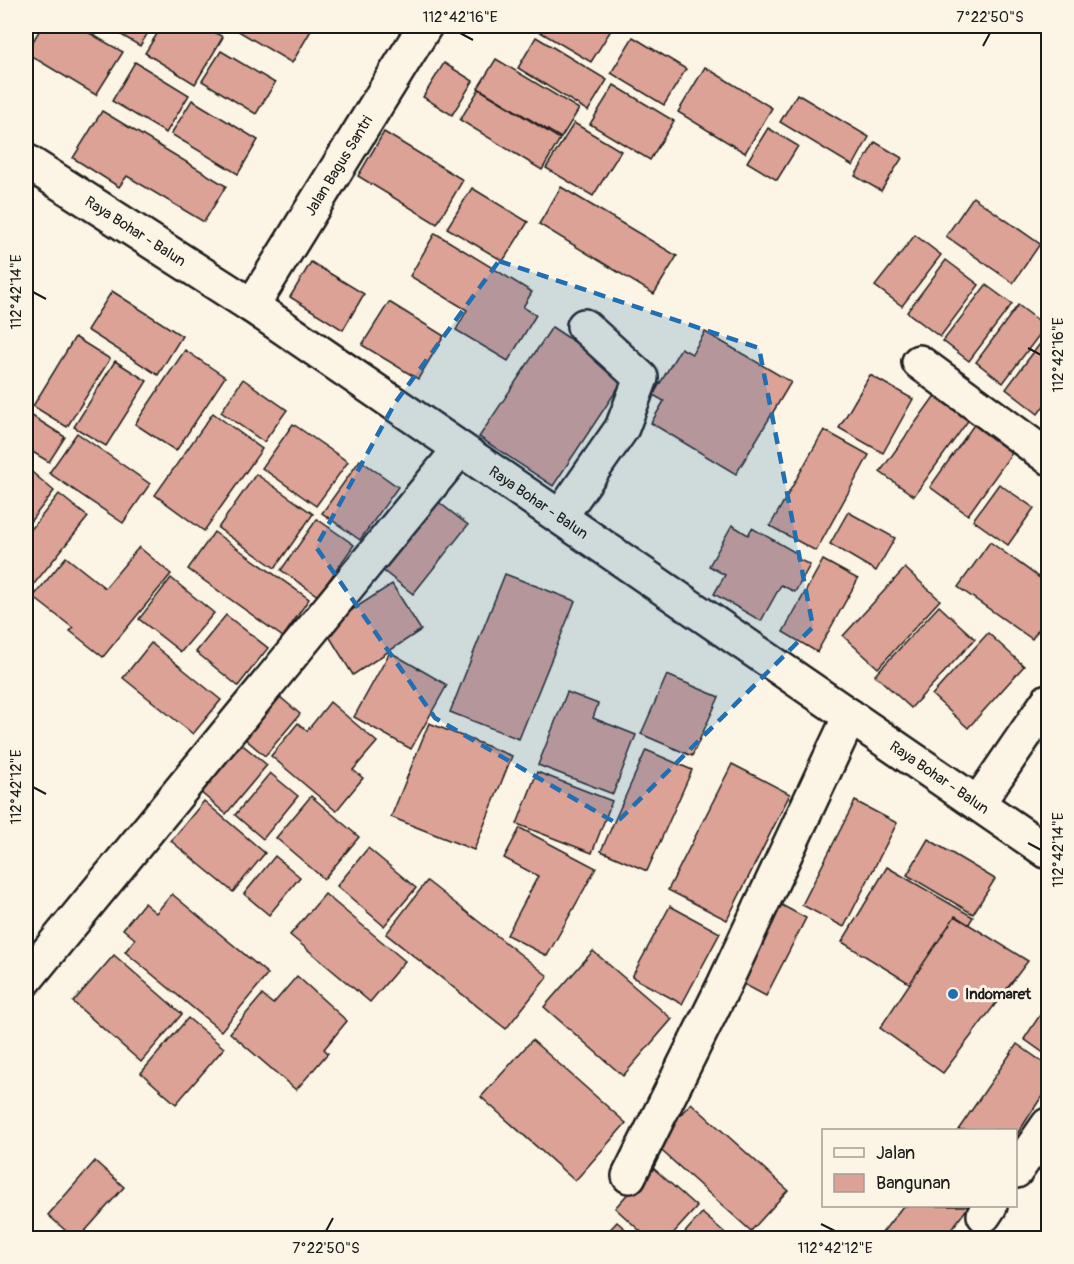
<svg xmlns="http://www.w3.org/2000/svg" width="1074" height="1264" font-family="Pangolin,sans-serif">
	<rect width="100%" height="100%" fill="#fcf5e5"/>
	<filter id="ink" filterUnits="userSpaceOnUse"><feTurbulence type="fractalNoise" baseFrequency=".0167" numOctaves="2"/><feDisplacementMap in="SourceGraphic" scale="12" xChannelSelector="R" yChannelSelector="G"/><feConvolveMatrix kernelMatrix="1 2 1 2 8 2 1 2 1" color-interpolation-filters="sRGB"/></filter>
	<g filter="url(#ink)">
		<g fill="#dba295" stroke="#1c1c1c" stroke-width="1.5">
			<path d="M42,26H77L123,52L96,95L26,53Z"/>
			<path d="M106,26H152L140,46Z"/>
			<path d="M162,26H203L223,37L195,84L145,53Z"/>
			<path d="M230,26H311L313,27L292,63Z"/>
			<path d="M530,26H610L613,27L591,62Z"/>
			<path d="M536,37L607,80L588,111L518,68Z"/>
			<path d="M633,37L686,69L664,105L611,73Z"/>
			<path d="M221,51L275,83L256,114L202,81Z"/>
			<path d="M496,59L579,109L561,138L478,88Z"/>
			<path d="M135,62L189,95L166,133L112,101Z"/>
			<path d="M444,63L473,81L452,115L423,97Z"/>
			<path d="M705,67L772,108L745,153L678,112Z"/>
			<path d="M614,85L674,121L650,160L590,124Z"/>
			<path d="M479,89L560,139L542,170L460,120Z"/>
			<path d="M797,94L869,137L853,166L780,122Z"/>
			<path d="M192,100L258,140L238,174L171,134Z"/>
			<path d="M102,111L226,186L204,222L127,176L119,187L73,158Z"/>
			<path d="M574,123L621,151L593,196L546,168Z"/>
			<path d="M768,128L798,146L777,180L747,162Z"/>
			<path d="M384,132L463,180L437,224L358,176Z"/>
			<path d="M875,142L902,158L881,191L855,176Z"/>
			<path d="M561,187L677,256L654,294L539,224Z"/>
			<path d="M472,188L528,222L503,261L447,228Z"/>
			<path d="M973,197L1040,244L1013,283L946,236Z"/>
			<path d="M435,233L532,292L523,307L536,315L508,361L456,330L467,310L410,276Z"/>
			<path d="M915,235L941,255L902,306L875,286Z"/>
			<path d="M946,260L979,285L940,337L907,312Z"/>
			<path d="M311,262L364,294L343,330L290,297Z"/>
			<path d="M986,285L1012,304L969,361L943,341Z"/>
			<path d="M112,291L182,336L158,375L87,330Z"/>
			<path d="M389,302L444,336L418,379L362,345Z"/>
			<path d="M1018,305L1046,326L1003,383L976,362Z"/>
			<path d="M552,327L626,376L553,486L479,437Z"/>
			<path d="M705,332L791,382L736,474L651,423L664,401L653,395L681,348L692,354Z"/>
			<path d="M1048,333V400L1038,414L1006,389Z"/>
			<path d="M75,337L110,359L67,427L33,406Z"/>
			<path d="M185,350L225,377L176,451L135,424Z"/>
			<path d="M115,361L147,381L106,446L74,427Z"/>
			<path d="M870,375L913,399L883,453L839,428Z"/>
			<path d="M243,379L287,410L264,442L221,412Z"/>
			<path d="M936,394L970,418L914,496L880,472Z"/>
			<path d="M26,412L65,437L49,462L26,448Z"/>
			<path d="M213,413L262,449L204,531L155,495Z"/>
			<path d="M978,419L1017,446L968,515L930,487Z"/>
			<path d="M293,424L348,462L316,506L262,468Z"/>
			<path d="M824,430L869,455L816,551L770,526Z"/>
			<path d="M77,433L150,484L123,523L49,473Z"/>
			<path d="M360,460L398,487L360,540L322,513Z"/>
			<path d="M26,467L54,491L26,527Z"/>
			<path d="M256,474L313,514L275,568L218,528Z"/>
			<path d="M999,484L1034,508L1008,545L973,520Z"/>
			<path d="M427,493L468,525L413,594L372,562Z"/>
			<path d="M59,494L88,517L30,589L26,585V536Z"/>
			<path d="M848,512L895,538L876,571L830,544Z"/>
			<path d="M317,519L354,545L318,596L281,570Z"/>
			<path d="M732,525L748,535L752,528L798,554L796,558L810,565L795,592L781,585L761,621L714,594L725,575L709,566Z"/>
			<path d="M214,532L309,599L283,637L188,569Z"/>
			<path d="M990,542L1048,584V616L1032,639L958,587Z"/>
			<path d="M139,547L171,574L103,657L70,631L73,628L33,597L66,557L105,588Z"/>
			<path d="M823,560L858,579L817,652L783,632Z"/>
			<path d="M905,568L940,600L878,668L843,636Z"/>
			<path d="M505,574L575,601L519,739L450,712Z"/>
			<path d="M171,578L214,613L181,652L139,619Z"/>
			<path d="M392,584L421,630L353,675L324,628Z"/>
			<path d="M939,606L975,639L911,708L875,675Z"/>
			<path d="M226,615L268,648L238,686L196,652Z"/>
			<path d="M988,633L1024,666L968,728L932,695Z"/>
			<path d="M151,643L221,700L193,734L123,678Z"/>
			<path d="M390,652L447,685L411,749L354,717Z"/>
			<path d="M667,675L719,697L692,756L641,734Z"/>
			<path d="M272,690L300,714L265,756L237,732Z"/>
			<path d="M567,692L598,704L593,718L636,735L613,794L538,765Z"/>
			<path d="M330,702L377,742L353,770L363,778L336,811L271,756L298,723L307,731Z"/>
			<path d="M429,723L512,756L474,850L391,817Z"/>
			<path d="M233,737L267,765L226,814L193,786Z"/>
			<path d="M646,750L692,770L647,871L601,851Z"/>
			<path d="M732,764L790,794L727,920L668,890Z"/>
			<path d="M537,772L612,801L592,853L517,824Z"/>
			<path d="M270,773L298,796L263,839L235,815Z"/>
			<path d="M311,796L359,837L324,879L276,838Z"/>
			<path d="M204,801L265,853L233,892L171,841Z"/>
			<path d="M855,801L897,823L844,927L802,905Z"/>
			<path d="M520,828L596,868L547,956L507,935L538,876L504,858Z"/>
			<path d="M928,839L995,879L973,914L907,875Z"/>
			<path d="M368,848L416,888L384,926L337,886Z"/>
			<path d="M275,856L300,877L269,915L244,894Z"/>
			<path d="M887,867L973,917L927,994L842,942Z"/>
			<path d="M427,881L548,976L506,1029L386,934Z"/>
			<path d="M172,894L268,974L221,1031L125,952L135,939L123,929L144,903L156,913Z"/>
			<path d="M325,894L405,961L370,1002L290,935Z"/>
			<path d="M774,901L806,918L766,996L734,979Z"/>
			<path d="M670,906L720,933L682,1004L632,977Z"/>
			<path d="M955,916L1028,961L943,1073L880,1028Z"/>
			<path d="M593,951L672,1019L623,1076L544,1007Z"/>
			<path d="M114,955L182,1014L141,1062L73,1002Z"/>
			<path d="M297,976L347,1021L324,1049L328,1053L296,1090L230,1033L262,995L273,1004Z"/>
			<path d="M1048,1003V1056L1024,1039Z"/>
			<path d="M188,1018L224,1048L176,1104L141,1073Z"/>
			<path d="M532,1040L626,1123L575,1181L481,1097Z"/>
			<path d="M1017,1044L1048,1066V1087L1016,1136V1130H958Z"/>
			<path d="M691,1103L788,1190L751,1231L654,1144Z"/>
			<path d="M95,1161L124,1187L79,1238H74L48,1215Z"/>
			<path d="M652,1167L697,1207L669,1238H648L615,1208Z"/>
			<path d="M903,1206H969L945,1238H878Z"/>
			<path d="M702,1213L731,1238H680Z"/>
			<path d="M617,1222L636,1238H602Z"/>
			<path d="M972,1228L986,1238H964Z"/>
		</g>
		<g fill="none" stroke-linecap="round" stroke-linejoin="round">
			<defs>
				<g id="minor">
					<path id="s1" d="M252,306L425,26"/>
					<path d="M919,362L1048,457"/>
					<path d="M560,517L622,428L641,378L584,326"/>
					<path d="M978,803L1048,701"/>
					<path d="M26,979L460,449"/>
					<path d="M1016,1171L1048,1125"/>
					<path d="M629,1176L723,987L850,716"/>
					<path d="M984,1215L990,1206"/>
				</g>
				<g id="tertiary">
					<path id="s2" d="M26,161L252,306L1048,852"/>
				</g>
			</defs>
			<use href="#minor" stroke="#1c1c1c" stroke-width="38"/>
			<use href="#tertiary" stroke="#1c1c1c" stroke-width="38"/>
			<use href="#minor" stroke="#fcf5e5" stroke-width="33"/>
			<use href="#tertiary" stroke="#fcf5e5" stroke-width="33"/>
		</g>
	</g>
	<path fill="#1f6fb2" fill-opacity="0.2" stroke="#1f6fb2" stroke-width="4.5" stroke-dasharray="12 8" stroke-linejoin="round" d="M499,261L759,348L813,627L616,823L435,718L316,547L395,403Z"/>
	<path fill="none" stroke="#1c1c1c" stroke-width="2" d="M460,33L473,40M983,46L990,33M33,292L46,299M1028,348L1041,355M33,787L46,794M1028,843L1041,850M821,1224L835,1231M326,1231L333,1218"/>
	<circle fill="#1f6fb2" stroke="#fcf5e5" stroke-width="2" cx="953" cy="994" r="6"/>
	<g text-anchor="middle" stroke-width="6" stroke-linejoin="round" paint-order="stroke">
		<g font-size="15" fill="#1c1c1c" stroke="#fcf5e5">
			<text dy="5" stroke="none"><textPath href="#s1" startOffset="165">Jalan Bagus Santri</textPath></text>
			<text dy="5" stroke="none"><textPath href="#s2" startOffset="130">Raya Bohar - Balun</textPath></text>
			<text dy="5" stroke="none"><textPath href="#s2" startOffset="616">Raya Bohar - Balun</textPath></text>
			<text dy="5" stroke="none"><textPath href="#s2" startOffset="1102">Raya Bohar - Balun</textPath></text>
		</g>
		<g font-size="15" font-weight="bold" fill="#1c1c1c" stroke="#fcf5e5" text-anchor="start">
			<text x="965" y="999">Indomaret</text>
		</g>
	</g>
	<rect width="1074" height="1264" fill="none" stroke="#fcf5e5" stroke-width="66"/>
	<rect x="822" y="1129" width="195" height="78" fill="#fcf5e5" stroke="#a29e95" stroke-width="1.5"/>
	<rect x="834" y="1148" width="30" height="9" fill="#fcf5e5" stroke="#a29e95" stroke-width="1.5"/>
	<text x="876" y="1159" font-size="18" fill="#1c1c1c">Jalan</text>
	<rect x="834" y="1174" width="30" height="18" fill="#dba295" stroke="#a29e95" stroke-width="1.5"/>
	<text x="876" y="1189" font-size="18" fill="#1c1c1c">Bangunan</text>
	<rect x="33" y="33" width="1008" height="1198" fill="none" stroke="#1c1c1c" stroke-width="2"/>
	<g font-size="15" text-anchor="middle" fill="#1c1c1c">
		<text x="460" y="22">112°42'16"E</text>
		<text x="990" y="22">7°22'50"S</text>
		<text transform="translate(16 292) rotate(-90)" y="5">112°42'14"E</text>
		<text transform="translate(1058 355) rotate(-90)" y="5">112°42'16"E</text>
		<text transform="translate(16 787) rotate(-90)" y="5">112°42'12"E</text>
		<text transform="translate(1058 850) rotate(-90)" y="5">112°42'14"E</text>
		<text x="326" y="1253">7°22'50"S</text>
		<text x="835" y="1253">112°42'12"E</text>
	</g>
</svg>
